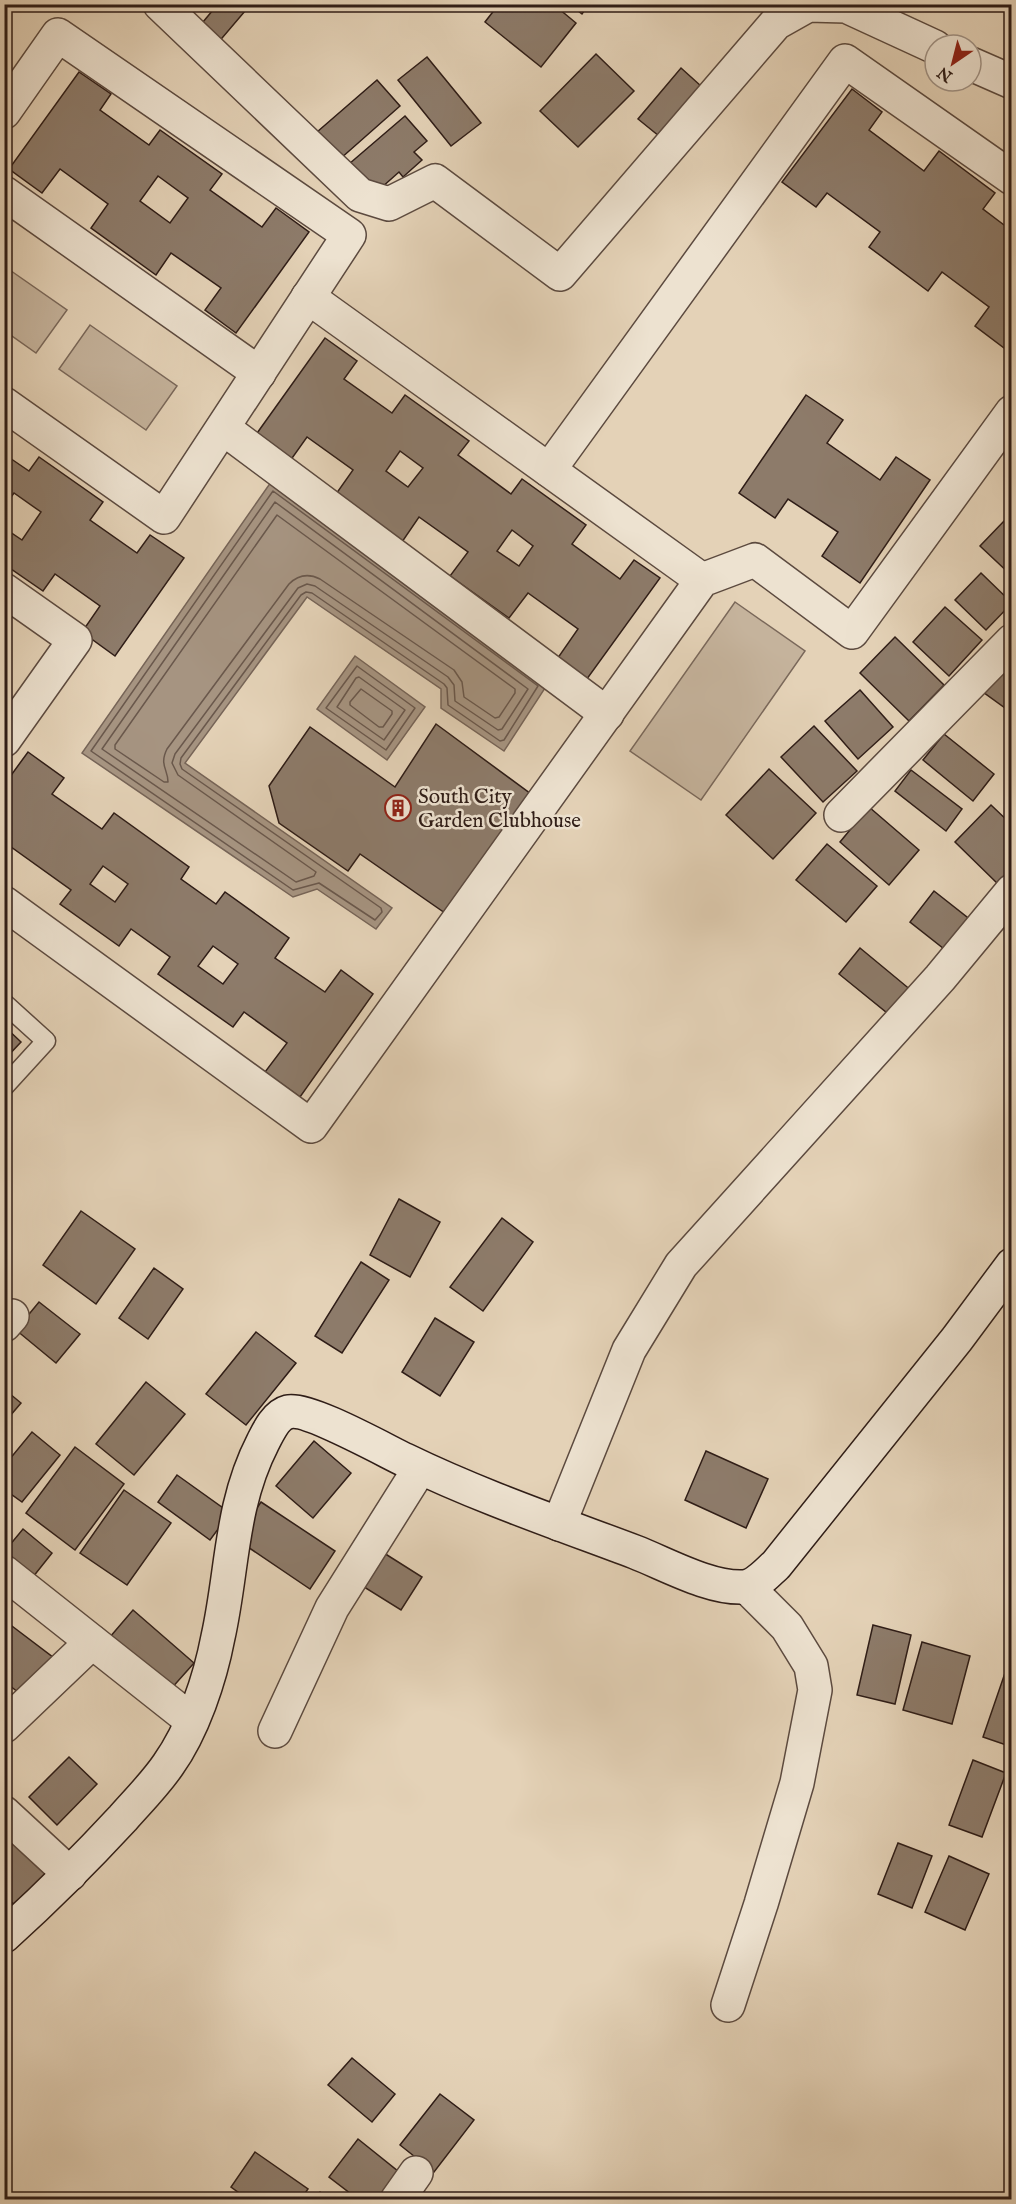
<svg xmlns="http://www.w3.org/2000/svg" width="1016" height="2204" font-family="'IM FELL English',serif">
	<rect width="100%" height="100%" fill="#e4d2b7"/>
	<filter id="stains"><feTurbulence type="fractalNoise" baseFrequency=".00333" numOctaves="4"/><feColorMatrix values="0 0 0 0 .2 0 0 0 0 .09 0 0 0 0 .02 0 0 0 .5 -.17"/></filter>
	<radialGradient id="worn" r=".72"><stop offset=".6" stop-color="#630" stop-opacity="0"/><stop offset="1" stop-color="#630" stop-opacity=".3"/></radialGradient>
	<g fill="#c5b39c" stroke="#7a685a" stroke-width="1.5">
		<path d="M4,266L67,310L36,353L5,331Z"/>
		<path d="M90,325L177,386L146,430L59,369Z"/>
		<path d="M735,602L805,651L701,800L630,751Z"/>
	</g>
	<g fill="#a69481" stroke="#766457" stroke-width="1.5">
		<path d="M271,482L547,685L504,751L441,708V689L307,597L185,763L392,908L376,929L317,889L293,897L82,753Z"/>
		<path d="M355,656L425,707L387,760L317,709Z"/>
	</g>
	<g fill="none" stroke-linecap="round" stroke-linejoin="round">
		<g stroke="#6a584c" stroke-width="1.5">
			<path d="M273,491L538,686L504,740L500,741L448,705L447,688L444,684L312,593L306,592L301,595L181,758L180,764L182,769L381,908L382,912L375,920L319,883L293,890L91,751Z"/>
			<path d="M275,502L528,689L502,729L498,730L455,701L454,685L448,677L315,586L307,584L298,588L175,754L172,763L178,775L316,872L314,876L296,882L102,749Z"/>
			<path d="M277,515L515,689V693L499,717L495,718L464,697L462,682L454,670L320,579C308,573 298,575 289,584L167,749C159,765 168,769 168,782H164L115,749V745Z"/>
			<path d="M357,666L415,708L386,750L326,708Z"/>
			<path d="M359,677L405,710L384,740L337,707L356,678Z"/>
			<path d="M361,689L392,711V714L383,727H379L350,705V702Z"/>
		</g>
	</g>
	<g fill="#8d7b6a" stroke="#2f1d17" stroke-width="1.5" fill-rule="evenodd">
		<path d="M218,4H251L217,44L198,28Z"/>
		<path d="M499,4H553L576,23L541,67L485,22Z"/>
		<path d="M569,4H589L582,14Z"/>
		<path d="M596,54L634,91L578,147L540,111Z"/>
		<path d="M427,57L481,123L451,146L398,80Z"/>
		<path d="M681,68L701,86L659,136L638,119Z"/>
		<path d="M79,72L111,94L100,110L149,145L160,130L222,174L210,190L262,227L276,208L309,232L236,333L205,310L221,288L171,253L156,275L91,228L108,204L60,169L42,193L9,169ZM158,176L188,198L170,223L140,201Z"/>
		<path d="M377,80L400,106L340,159L317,132Z"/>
		<path d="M852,89L882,112L869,130L924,171L939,151L995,193L983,209L1012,231V354L975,326L989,307L942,272L928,291L869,247L880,232L827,193L816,207L782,182Z"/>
		<path d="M405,116L427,141L414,152L422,160L403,177L399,172L381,188L367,186L349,164Z"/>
		<path d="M325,338L357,361L344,379L392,413L405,395L469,441L458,455L511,494L522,479L586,525L572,544L620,579L634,560L660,578L584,683L555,662L578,629L528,593L509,618L450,576L468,552L419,517L402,542L336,494L353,470L307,437L290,461L255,436ZM400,451L423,468L408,487L386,471ZM512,530L533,546L519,566L497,551Z"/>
		<path d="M806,395L843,420L827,443L880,480L896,457L930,480L860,583L822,556L838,532L788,499L775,518L739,493Z"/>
		<path d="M4,454L29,471L39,457L103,502L90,520L137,553L150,535L184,558L115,656L82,632L100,606L55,574L43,591L4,564V528L22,540L41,512L14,493L4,507Z"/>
		<path d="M1005,520L1012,526V576L980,546Z"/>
		<path d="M981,573L1012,603L986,630L955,600Z"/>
		<path d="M945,607L982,640L949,676L913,642Z"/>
		<path d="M895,637L944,685L909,721L860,673Z"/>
		<path d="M1012,654V713L983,692Z"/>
		<path d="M860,690L893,727L858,759L825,721Z"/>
		<path d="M436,724L531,794L445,913L360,854L348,871L279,823L269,786L310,727L395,787Z"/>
		<path d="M814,726L857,771L823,802L781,757Z"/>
		<path d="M944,734L994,774L973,801L923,760Z"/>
		<path d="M28,752L64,778L52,794L102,829L114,813L189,867L181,879L216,904L225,892L289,938L275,958L325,992L341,970L373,994L300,1097L265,1072L287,1043L244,1012L233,1027L158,974L170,957L131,929L119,946L60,904L71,890L11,847L4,855V785ZM103,866L128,884L115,902L90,884ZM213,946L238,964L223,984L198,966Z"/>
		<path d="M769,769L816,813L773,859L726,815Z"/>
		<path d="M911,770L962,809L946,831L895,791Z"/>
		<path d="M991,805L1012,825V876L1001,887L955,842Z"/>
		<path d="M869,807L919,850L889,885L840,842Z"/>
		<path d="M827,844L877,886L846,922L796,880Z"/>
		<path d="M934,891L977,925L953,956L910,922Z"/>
		<path d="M860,948L918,996L897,1021L839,974Z"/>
		<path d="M4,1026L21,1042L4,1060Z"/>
		<path d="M399,1199L440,1222L410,1277L370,1255Z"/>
		<path d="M81,1211L135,1249L96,1304L43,1265Z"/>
		<path d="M502,1218L533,1242L483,1311L450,1287Z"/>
		<path d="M361,1262L389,1280L342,1353L315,1336Z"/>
		<path d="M154,1268L183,1289L148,1339L119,1318Z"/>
		<path d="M39,1302L80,1334L56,1363L16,1330Z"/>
		<path d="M435,1318L474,1342L440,1396L402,1372Z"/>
		<path d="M256,1332L296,1363L246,1425L206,1394Z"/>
		<path d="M146,1382L185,1414L134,1475L96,1444Z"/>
		<path d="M4,1389L21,1403L4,1423Z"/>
		<path d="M32,1432L60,1455L22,1502L4,1489V1466Z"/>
		<path d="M314,1441L351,1473L313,1518L276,1486Z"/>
		<path d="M75,1447L124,1484L75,1550L26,1513Z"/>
		<path d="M706,1451L768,1479L746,1528L685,1500Z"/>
		<path d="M177,1475L230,1513L210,1540L158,1502Z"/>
		<path d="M124,1490L171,1523L127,1585L80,1553Z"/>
		<path d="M261,1502L335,1551L310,1589L236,1539Z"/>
		<path d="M23,1529L52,1553L29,1582L4,1562V1552Z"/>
		<path d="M376,1548L422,1577L401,1610L356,1582Z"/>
		<path d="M133,1610L194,1663L170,1690L110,1637Z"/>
		<path d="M4,1620L54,1658L24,1697L4,1681Z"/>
		<path d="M873,1625L911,1635L895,1704L857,1695Z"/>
		<path d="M922,1642L970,1656L952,1724L903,1710Z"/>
		<path d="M1005,1673L1012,1676V1747L983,1737Z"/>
		<path d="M69,1757L97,1784L57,1825L29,1797Z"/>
		<path d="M973,1760L1006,1773L982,1837L949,1825Z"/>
		<path d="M16,1829L60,1874L20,1911L4,1894V1840Z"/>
		<path d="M898,1843L932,1856L912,1908L878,1894Z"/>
		<path d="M949,1856L989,1874L965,1930L925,1912Z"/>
		<path d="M352,2058L395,2094L372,2122L328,2085Z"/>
		<path d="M440,2094L474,2120L434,2172L400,2145Z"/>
		<path d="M358,2139L409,2180L394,2200H359L329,2177Z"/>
		<path d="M255,2152L308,2189L300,2200H249L231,2187Z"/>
		<path d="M320,2192L329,2200H314Z"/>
	</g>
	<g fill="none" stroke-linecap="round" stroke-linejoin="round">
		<defs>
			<path id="lane" d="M4,1003L46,1041L4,1087"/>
			<g id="street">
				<path d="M160,4L360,195L389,204L435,181L560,274L776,23L808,5L846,6L935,47"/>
				<path d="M971,64L1012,82"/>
				<path d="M4,112L58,35L349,235L164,517L4,404"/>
				<path d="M4,193L259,373"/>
				<path d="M308,297L702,580"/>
				<path d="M223,428L607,714"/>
				<path d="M549,470L845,61L1012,178"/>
				<path d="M4,590L75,640L4,740"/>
				<path d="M841,815L1012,641"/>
				<path d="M4,903L311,1126L702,580L755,560L852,632L1012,412"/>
				<path d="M4,1325L12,1316"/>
				<path d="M559,1524L629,1350L681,1265L940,978L1012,891"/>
				<path d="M4,1572L191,1720"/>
				<path d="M4,1726L92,1642"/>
				<path d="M275,1731L332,1608L420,1468"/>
				<path d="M4,1813L70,1874"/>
				<path d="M728,2005L761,1904L797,1783L815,1690L811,1666L787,1627L747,1587"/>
				<path d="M397,2200L416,2173"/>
			</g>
			<path id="secondary" d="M4,1936C46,1898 85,1859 123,1818C138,1801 155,1784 168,1765C193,1730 210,1679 218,1637C233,1570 230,1506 263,1442C268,1432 276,1415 288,1412C307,1407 384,1450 405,1460C479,1496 558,1523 635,1552C666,1564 710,1589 744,1587C756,1586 768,1572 776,1565L957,1339L1012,1265"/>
		</defs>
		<use href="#lane" stroke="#5c4a3f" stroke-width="21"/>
		<use href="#street" stroke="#5c4a3f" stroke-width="36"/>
		<use href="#secondary" stroke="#2f1d17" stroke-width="36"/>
		<use href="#lane" stroke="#ede2d0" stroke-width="18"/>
		<use href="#street" stroke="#ede2d0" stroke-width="33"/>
		<use href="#secondary" stroke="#ede2d0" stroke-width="33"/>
	</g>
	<defs>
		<symbol id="building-ring" viewBox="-11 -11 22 22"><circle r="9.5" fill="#ede2d0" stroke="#8f2418" stroke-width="1.5"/><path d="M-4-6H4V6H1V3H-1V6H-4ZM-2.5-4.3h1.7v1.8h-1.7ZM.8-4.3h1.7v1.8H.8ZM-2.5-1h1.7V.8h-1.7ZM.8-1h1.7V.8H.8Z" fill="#8f2418"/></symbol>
	</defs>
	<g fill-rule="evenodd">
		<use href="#building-ring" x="383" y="793" width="30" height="30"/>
	</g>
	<g text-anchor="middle" stroke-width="5" stroke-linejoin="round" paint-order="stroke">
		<g font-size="21" fill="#2f1d17" stroke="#ede2d0" text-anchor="start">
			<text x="418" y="803">South City<tspan x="418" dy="24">Garden Clubhouse</tspan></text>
		</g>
	</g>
	<rect width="1016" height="2204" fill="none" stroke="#e4d2b7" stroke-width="24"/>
	<rect x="6" y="6" width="1004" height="2192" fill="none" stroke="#2f1d17" stroke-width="3"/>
	<rect x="12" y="12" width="992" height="2180" fill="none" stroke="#2f1d17" stroke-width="1.5"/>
	<g transform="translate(953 63) rotate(215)"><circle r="28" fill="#ede2d0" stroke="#a19386" stroke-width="1.5"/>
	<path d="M0-4.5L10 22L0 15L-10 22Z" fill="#8f2418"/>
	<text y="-9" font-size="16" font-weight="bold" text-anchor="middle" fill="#2f1d17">N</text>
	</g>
	<rect width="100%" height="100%" filter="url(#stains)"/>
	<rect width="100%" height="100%" fill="url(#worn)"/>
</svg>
